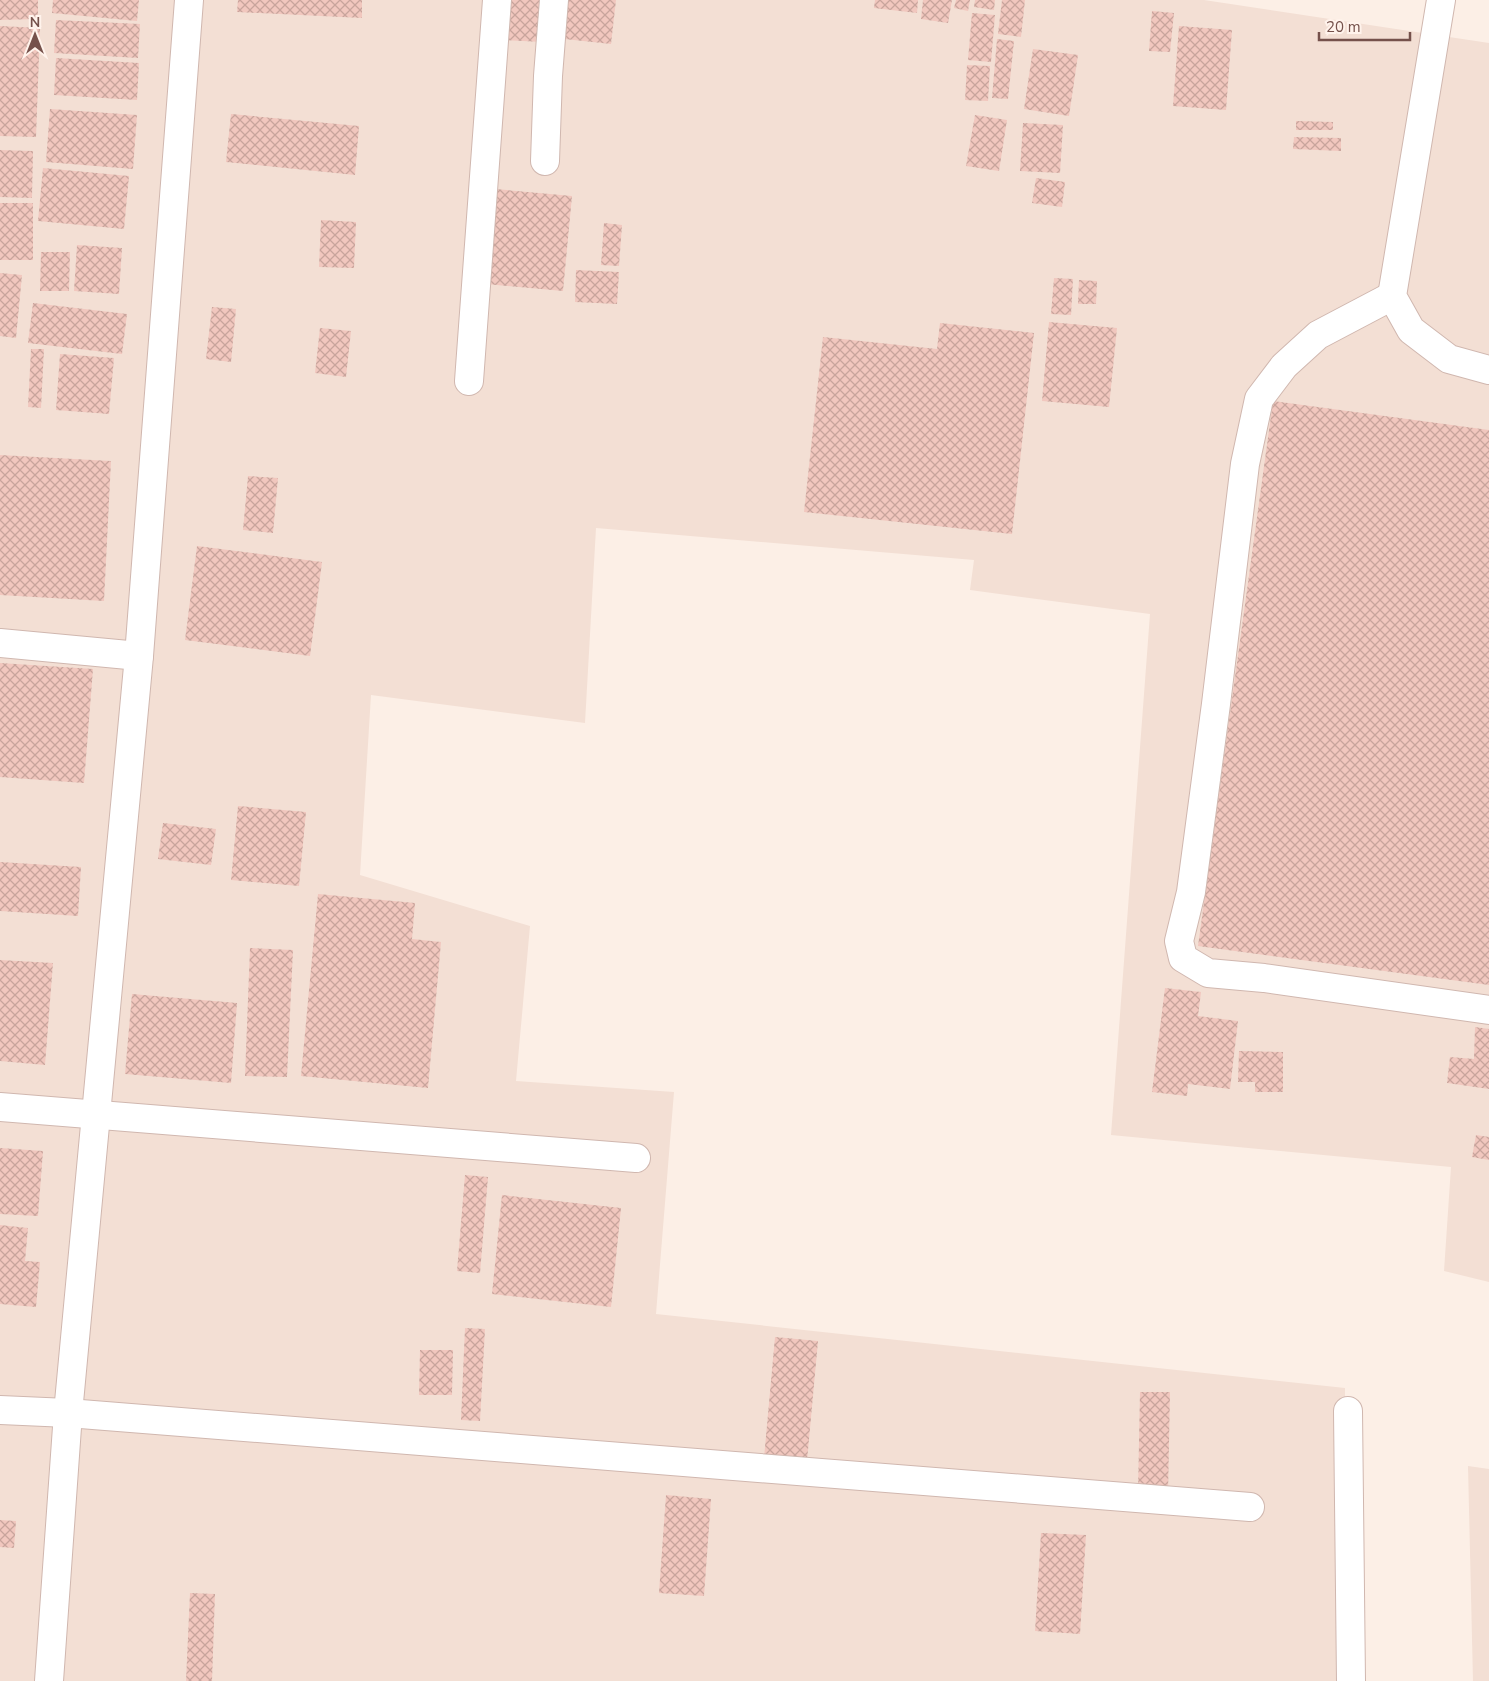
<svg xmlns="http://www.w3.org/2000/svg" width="1489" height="1681" font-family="'Nunito Sans',sans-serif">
	<defs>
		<pattern id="building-cross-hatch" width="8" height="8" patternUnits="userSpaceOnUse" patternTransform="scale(1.25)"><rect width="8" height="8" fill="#f1c7be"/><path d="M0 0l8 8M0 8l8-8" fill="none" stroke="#c8a49c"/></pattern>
	</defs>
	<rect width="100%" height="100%" fill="#fcefe6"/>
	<g fill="#f3dfd4">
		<path d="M0,0H1204L1489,43V1282L1444,1271L1451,1167L1111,1135L1150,614L970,590L974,560L596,528L585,723L371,695L360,875L530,926L516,1081L674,1092L656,1314L1345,1388V1681H0Z"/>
		<path d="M1468,1466L1489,1469V1681H1473Z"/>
	</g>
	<g fill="url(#building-cross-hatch)">
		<path d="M0,0H38V19L0,20Z"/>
		<path d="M53,0H139L137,21L52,13Z"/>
		<path d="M238,0H362V18L237,12Z"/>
		<path d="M506,0H544L542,42L504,40Z"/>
		<path d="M559,0H616L611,44L555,38Z"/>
		<path d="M875,0H918L917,13L874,8Z"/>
		<path d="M923,0H952L948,23L921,19Z"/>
		<path d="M956,0H970L968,11L954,8Z"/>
		<path d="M975,0H995L994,10L974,7Z"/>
		<path d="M1002,0H1025L1021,37L998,34Z"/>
		<path d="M1152,11L1174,13L1170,52L1149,51Z"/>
		<path d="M972,13L995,15L991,62L968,60Z"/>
		<path d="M56,20L140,24L138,58L54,53Z"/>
		<path d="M0,26L40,28L36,137L0,136Z"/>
		<path d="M1179,26L1232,30L1226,110L1173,106Z"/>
		<path d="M997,39L1014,41L1008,99L992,98Z"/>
		<path d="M1033,49L1078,55L1069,116L1024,109Z"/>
		<path d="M56,58L139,63L137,100L54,95Z"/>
		<path d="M967,65L990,66L988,101L965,100Z"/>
		<path d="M50,109L137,115L133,169L46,162Z"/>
		<path d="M231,114L359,126L355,175L226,162Z"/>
		<path d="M975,115L1007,120L999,171L966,166Z"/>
		<path d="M1296,121L1333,122V130H1296Z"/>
		<path d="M1023,123L1063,125L1060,173L1020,171Z"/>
		<path d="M1294,137L1341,138V151L1293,149Z"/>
		<path d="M0,150L33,151L32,198L0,197Z"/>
		<path d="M43,168L129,176L124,229L38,221Z"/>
		<path d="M1036,178L1065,182L1062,207L1032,203Z"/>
		<path d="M495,189L572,196L563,291L486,284Z"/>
		<rect x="0" y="203" width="33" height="57"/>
		<path d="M321,220L356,222L354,268L319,267Z"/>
		<path d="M604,223L622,225L619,266L601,265Z"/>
		<path d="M77,245L122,248L119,294L74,291Z"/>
		<path d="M41,252H70L69,291H40Z"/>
		<path d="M576,270L619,272L617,304L575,302Z"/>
		<path d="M0,273L22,275L16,338L0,336Z"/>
		<path d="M1054,278L1073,279L1071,315L1051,314Z"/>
		<path d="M1079,280L1097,281L1096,304H1078Z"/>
		<path d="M33,303L127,314L122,354L28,343Z"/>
		<path d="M212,307L236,309L231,362L206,359Z"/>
		<path d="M1049,322L1117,328L1109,407L1042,401Z"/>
		<path d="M940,323L1034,333L1012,534L804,512L823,337L937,349Z"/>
		<path d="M320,328L351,331L346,377L315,373Z"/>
		<path d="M31,349H44L41,408L28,407Z"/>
		<path d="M60,354L114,358L109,414L56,410Z"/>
		<path d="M1273,401L1489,430V985L1198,946Z"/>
		<path d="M0,455L111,461L104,601L0,595Z"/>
		<path d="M248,476L278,478L273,533L243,530Z"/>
		<path d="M197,546L322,562L310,656L185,640Z"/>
		<path d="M0,663L93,669L84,783L0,777Z"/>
		<path d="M238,806L306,812L299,886L231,880Z"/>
		<path d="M163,823L216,829L211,865L158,859Z"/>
		<path d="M0,862L81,867L78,916L0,911Z"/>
		<path d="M318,894L415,903L412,939L441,942L428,1088L301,1076Z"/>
		<path d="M250,948L293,950L287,1077L245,1076Z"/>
		<path d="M0,960L53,963L45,1065L0,1061Z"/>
		<path d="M1165,988L1201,992L1198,1016L1238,1021L1230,1089L1188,1084L1187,1096L1152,1092Z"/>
		<path d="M132,994L237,1003L231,1083L125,1074Z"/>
		<path d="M1475,1027L1489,1029V1089L1447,1083L1450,1057L1474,1059Z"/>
		<path d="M1239,1051L1283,1052V1092H1255V1082H1238Z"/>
		<path d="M1476,1135L1489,1137V1160L1472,1157Z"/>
		<path d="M0,1148L43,1151L38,1216L0,1214Z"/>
		<path d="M465,1175L488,1177L480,1273L457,1271Z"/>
		<path d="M502,1195L621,1208L611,1307L492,1294Z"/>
		<path d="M0,1225L28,1228L25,1261L40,1262L36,1307L0,1304Z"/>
		<path d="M465,1328L485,1329L480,1421L461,1420Z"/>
		<path d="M775,1337L818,1341L807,1461L764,1458Z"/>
		<path d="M420,1350H453L452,1395H419Z"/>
		<path d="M1140,1392H1170L1168,1494H1138Z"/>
		<path d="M666,1495L711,1499L704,1596L659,1593Z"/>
		<path d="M0,1520L16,1521L14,1548L0,1547Z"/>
		<path d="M1041,1533L1086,1535L1080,1634L1035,1631Z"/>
		<path d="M190,1593L215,1594L212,1681H186Z"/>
	</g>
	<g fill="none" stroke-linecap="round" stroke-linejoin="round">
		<defs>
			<g id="minor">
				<path d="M1441,0L1392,296L1411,330L1449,359L1489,370"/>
				<path d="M545,161L548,76L554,0"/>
				<path d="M1392,296L1318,335L1284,366L1259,399L1245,464L1216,704L1191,892L1179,941L1183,958L1208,973L1264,978L1489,1010"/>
				<path d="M469,381L497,0"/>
				<path d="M0,643L139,656"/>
				<path d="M0,1107L636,1158"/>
				<path d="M0,1410L68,1413L1250,1507"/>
				<path d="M1348,1411L1351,1681"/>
				<path d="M49,1681L68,1413L139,656L189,0"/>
			</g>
		</defs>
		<use href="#minor" stroke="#d0b7af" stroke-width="30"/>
		<use href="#minor" stroke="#fff" stroke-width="28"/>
	</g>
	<g transform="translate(35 35)" stroke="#fff3ec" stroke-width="4" paint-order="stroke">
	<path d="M0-4L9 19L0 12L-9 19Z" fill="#75514b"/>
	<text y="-8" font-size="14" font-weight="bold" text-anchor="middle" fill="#75514b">N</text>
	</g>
	<path d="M1319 32v8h91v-8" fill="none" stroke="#75514b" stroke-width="2.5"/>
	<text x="1326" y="32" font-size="15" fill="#75514b" stroke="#fff3ec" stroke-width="4" paint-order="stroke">20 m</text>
</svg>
